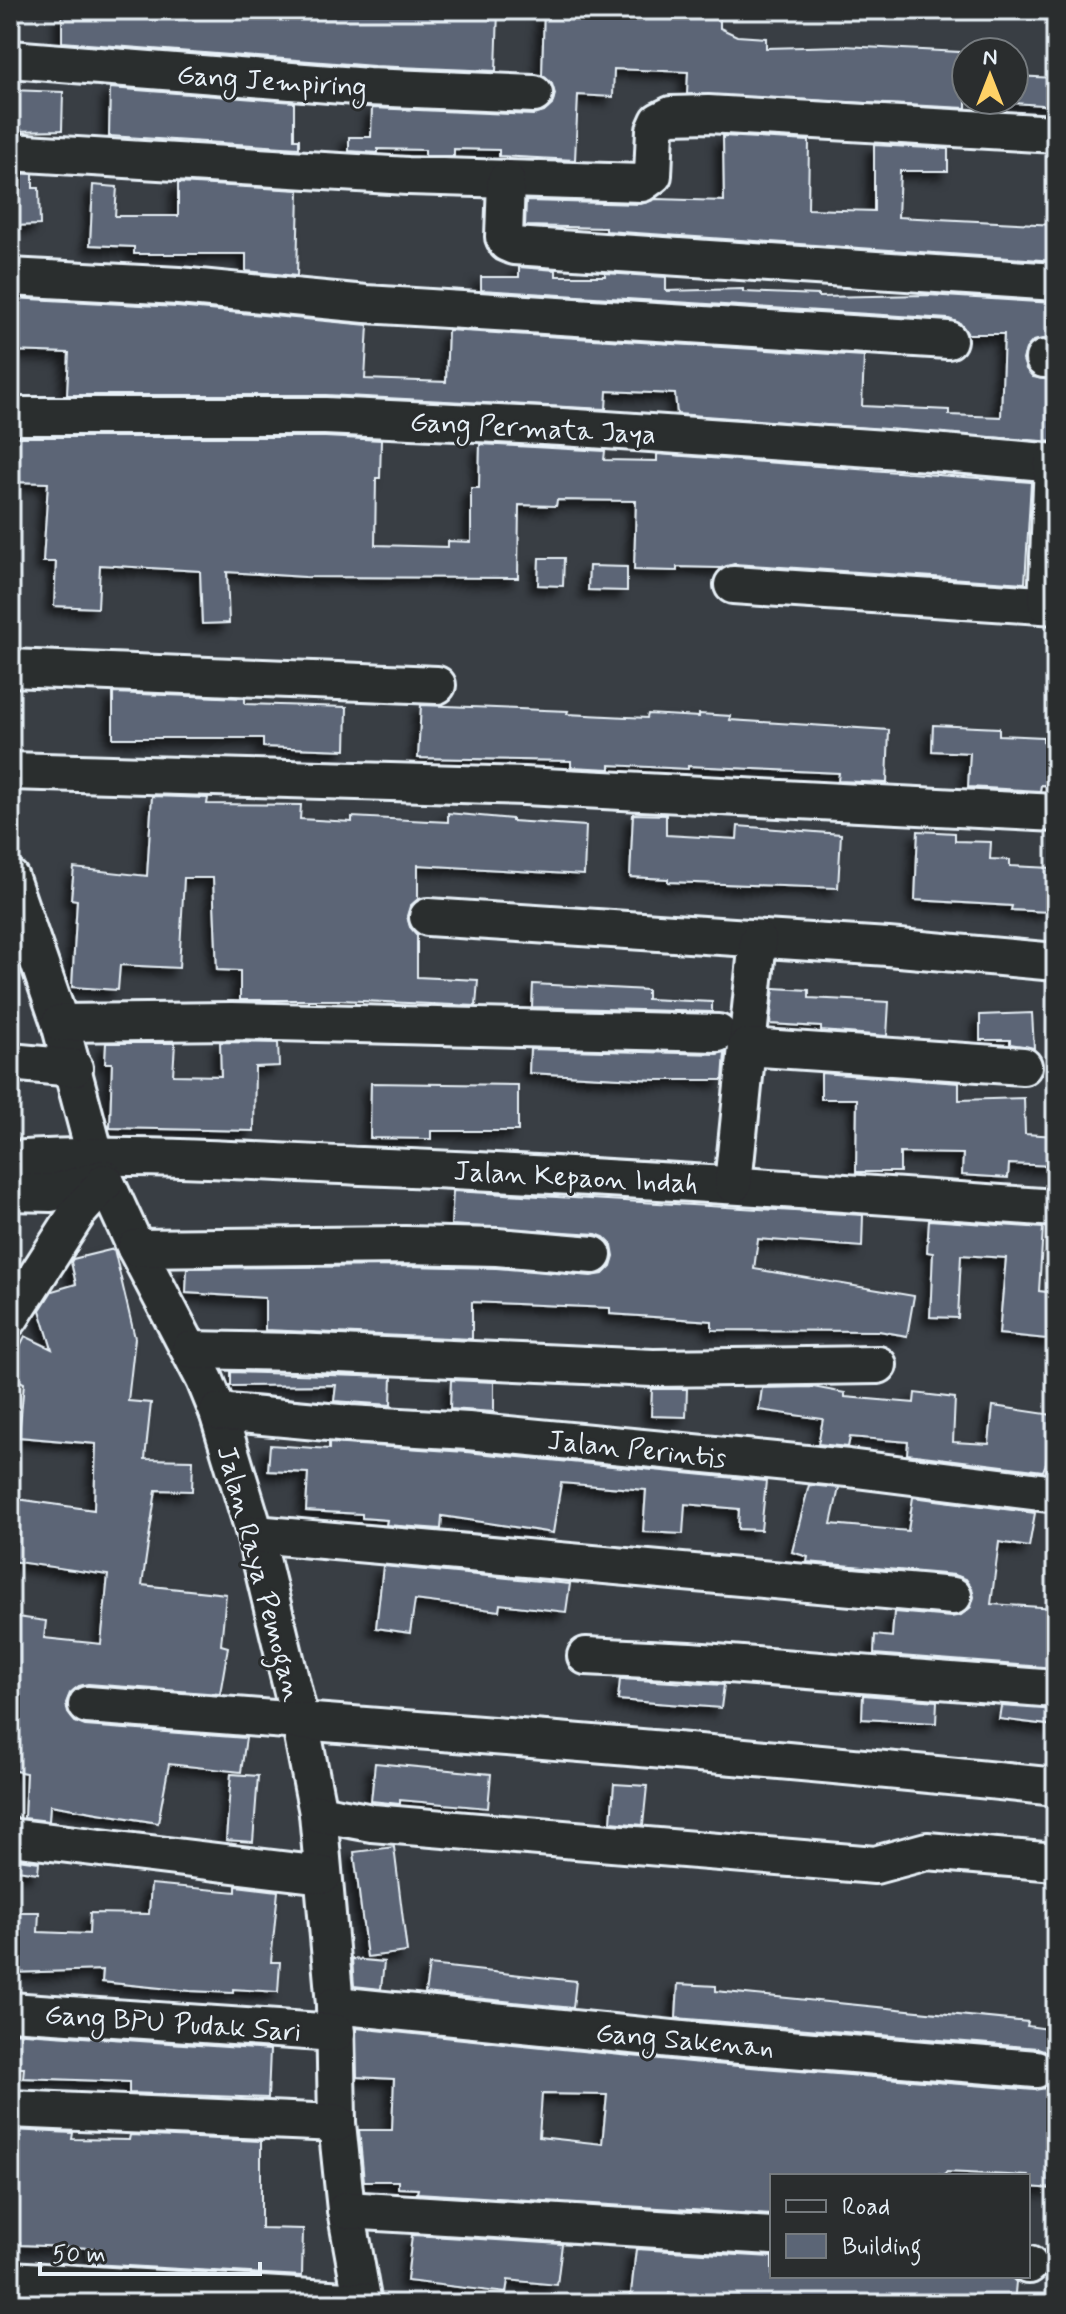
<svg xmlns="http://www.w3.org/2000/svg" width="1066" height="2314" font-family="Mynerve,sans-serif">
	<defs>
		<filter id="shadow"><feDropShadow dx="-7" dy="7" stdDeviation="4" flood-color="#0009"/></filter>
	</defs>
	<rect width="100%" height="100%" fill="#393e44"/>
	<filter id="ink" filterUnits="userSpaceOnUse"><feTurbulence type="fractalNoise" baseFrequency=".0125" numOctaves="2"/><feDisplacementMap in="SourceGraphic" scale="16" xChannelSelector="R" yChannelSelector="G"/><feConvolveMatrix kernelMatrix="1 2 1 2 8 2 1 2 1" color-interpolation-filters="sRGB"/></filter>
	<g filter="url(#ink)">
		<g fill="#5b6576" stroke="#e8f1f8" stroke-width="2" fill-rule="evenodd" filter="url(#shadow)">
			<path d="M62,10H246L290,13L291,10L444,13V10H498L496,71L374,66L62,42Z"/>
			<path d="M544,10H720V28L737,36L766,38V48L844,46L960,52L959,59L966,60V108L687,94L688,72L614,69L613,97L578,95L575,160L499,156V150L454,149V156H425V150L378,149V153L349,151V137H371L372,108L533,115L544,112L552,105L555,94L552,84L542,75Z"/>
			<path d="M1014,76L1056,78V106L1014,103Z"/>
			<path d="M110,88L294,102V139H299V148L109,136Z"/>
			<path d="M10,90L63,92L62,130L10,131Z"/>
			<path d="M723,136L809,141L808,209L874,211V145L948,149V171H900L898,217L1056,225V261L606,231V228L525,226L526,201L641,204L656,199L724,201Z"/>
			<path d="M10,173L33,174V188H39L40,225L10,226Z"/>
			<path d="M178,183L299,190L297,276L246,271V254H134V247L90,245L93,185L117,187L115,216H178Z"/>
			<path d="M519,267L556,270V276H605V273L666,277V291L743,289V292L819,295V297L928,295L1054,303V338L1033,341L1026,349L1023,360L1026,369L1033,377L1056,380V442L677,414L675,394L607,391L606,409L326,395H67L69,353L10,351L12,298L177,307L368,325L365,379L446,382L448,330L864,356L862,406L949,410V415L1001,417L1004,334H968L960,323L949,319L481,290V277H519Z"/>
			<path d="M10,437H325L381,440L380,478H376L375,545L448,547V541L471,542V488H479L480,444L605,451L604,460L657,461V454L1031,482L1025,583L734,564L721,568L677,567V571L634,570L636,501L557,500L556,506L519,505L518,578L305,577L227,572L229,623L202,624L200,571L100,565L98,608L54,606L56,562H43L48,483L10,482Z"/>
			<path d="M539,558H564L563,586L538,585Z"/>
			<path d="M589,566L627,567V591L588,590Z"/>
			<path d="M113,693L245,698V704L347,707L346,750L263,747V738H113Z"/>
			<path d="M421,705L568,711L567,714L647,718L648,714L699,717V714L731,716L730,720L889,730L887,783L838,781L839,773L688,766V769L610,765V769L571,767V761L418,758Z"/>
			<path d="M933,725L999,728V735L1043,737V742L1056,743V786L1041,785L1040,791L968,787L970,753L932,751Z"/>
			<path d="M152,796L208,798L207,804L301,805L300,819L352,822V817L448,822V813L512,819V821L586,826L584,875L418,865V899L410,906L407,916L410,927L417,935V977L478,980L476,1006L340,1000H240V971L217,970L213,878H184L179,968L120,965L118,990L72,987L77,900L71,899L74,868L147,876Z"/>
			<path d="M633,814L666,815V835L737,839L738,826L841,834L838,888L668,882V879L630,877Z"/>
			<path d="M918,831L955,833V841L991,842L990,859L1010,860V866L1052,868L1050,912L1011,910L1012,906L915,900Z"/>
			<path d="M533,984L647,990V999L712,1002V1012L532,1007Z"/>
			<path d="M774,988L809,990V998L889,1002L887,1036L821,1031V1027L770,1024Z"/>
			<path d="M1032,1013L1034,1048L1010,1044V1040H980V1015Z"/>
			<path d="M220,1042L278,1043L279,1066L255,1067L254,1131L110,1128L112,1063H105L106,1043H175L173,1075L221,1076Z"/>
			<path d="M530,1049L717,1054L725,1052L723,1080H657L529,1073Z"/>
			<path d="M821,1073L959,1083V1100L1024,1098L1025,1134L1056,1136V1166L1009,1164L1008,1178L962,1175L963,1154L900,1153V1172H856L857,1099H821Z"/>
			<path d="M371,1083L518,1085V1131H431V1139L370,1138Z"/>
			<path d="M453,1191L863,1215L862,1247L758,1239L754,1269L914,1296L907,1336L879,1331L712,1330V1321L610,1314V1308L472,1302V1339L265,1330V1298L186,1293L187,1268L405,1266L496,1268L591,1276L603,1274L611,1266L614,1256L612,1245L604,1237L596,1234L451,1225Z"/>
			<path d="M929,1220L1043,1228L1039,1291L1056,1293V1340L999,1334L1006,1258L961,1255L958,1318L930,1317L933,1253L927,1252Z"/>
			<path d="M114,1249L135,1338L128,1401L151,1403L145,1459L193,1460L192,1491L156,1490L142,1585L226,1594L221,1645L228,1647L220,1694L88,1684L79,1686L70,1693L66,1703L68,1713L75,1722L85,1726L246,1738L241,1772L169,1764L158,1823L50,1805L49,1821L24,1818L26,1773L10,1770V1616L46,1621L44,1638L101,1644L108,1575L10,1561V1498L94,1510L96,1444L19,1437L24,1383L10,1376V1366L25,1336L52,1349L40,1310L52,1291L76,1284L71,1262L73,1259Z"/>
			<path d="M231,1372L392,1377L391,1405L334,1401L336,1385L231,1386Z"/>
			<path d="M451,1380L494,1382V1412L450,1409Z"/>
			<path d="M813,1387L845,1393V1397L914,1403L915,1393L955,1398L953,1442L989,1444L993,1406L1053,1415L1046,1464L1043,1471L907,1454L908,1442L850,1437L848,1447L818,1444L823,1419L759,1410L762,1388Z"/>
			<path d="M652,1389H687L686,1417L651,1416Z"/>
			<path d="M329,1443L466,1452L766,1481L761,1530L738,1529L739,1509L685,1504L683,1534L643,1532L646,1490L561,1483L553,1533L442,1516L441,1529L386,1525L387,1520L362,1518V1514L306,1511L308,1473L268,1471L270,1445L329,1449Z"/>
			<path d="M809,1485L839,1488L831,1524L908,1531L913,1497L1035,1513L1029,1547L999,1542L991,1604L1056,1608V1668L874,1654L875,1635L892,1637L894,1612L951,1617L961,1615L971,1607L974,1597L972,1588L966,1579L955,1575L807,1562L808,1557L792,1552Z"/>
			<path d="M383,1566L570,1584L566,1612L500,1604L499,1611L415,1600L410,1633L376,1628Z"/>
			<path d="M620,1679L724,1685L721,1708L618,1700Z"/>
			<path d="M863,1695L937,1701L936,1723L862,1719Z"/>
			<path d="M1001,1706L1056,1710V1726L999,1719Z"/>
			<path d="M375,1763L491,1774L488,1808L400,1800V1804L371,1801Z"/>
			<path d="M231,1774L258,1776L253,1842L226,1840Z"/>
			<path d="M614,1784L647,1786L643,1825L611,1822Z"/>
			<path d="M394,1847L407,1952L367,1957L354,1852Z"/>
			<path d="M10,1858L39,1862L38,1873L10,1869Z"/>
			<path d="M151,1884L236,1892V1886L278,1891L271,1962H280L278,1992L233,1989V1993L190,1991L102,1982L103,1970L10,1973V1929H14L15,1912H39L38,1932L89,1934L90,1913L149,1914Z"/>
			<path d="M352,1959L384,1962L381,1989L354,1986Z"/>
			<path d="M429,1965L576,1981L573,2008L425,1993Z"/>
			<path d="M678,1984L716,1986V1991L1028,2022L1027,2026L1056,2030V2065L1049,2052L1038,2048L676,2018Z"/>
			<path d="M356,2028L690,2062L1034,2090L1046,2088L1053,2082L1056,2074V2189L1028,2187V2176L946,2172L945,2175L909,2173L908,2176H772V2215L417,2193L418,2189L398,2188V2181H364L359,2130H392L394,2079L357,2077ZM542,2094L607,2095L602,2144L539,2137Z"/>
			<path d="M10,2032L270,2050L268,2098L129,2093V2082L23,2078L24,2068H10Z"/>
			<path d="M10,2130L73,2133L72,2139L129,2140L130,2135L261,2141V2228L303,2229L302,2276L92,2264L93,2248L20,2245V2242H10Z"/>
			<path d="M412,2235L562,2244L557,2285L508,2280L506,2293L407,2281Z"/>
			<path d="M636,2249L772,2257V2276H1010L1016,2282L1014,2304H759L669,2293L668,2304L630,2302Z"/>
		</g>
		<g fill="none" stroke-linecap="round" stroke-linejoin="round">
			<defs>
				<g id="minor">
					<path d="M10,59L368,87L534,94"/>
					<path d="M10,152L408,176L642,183L653,175L655,130L659,121L671,115L708,114L1056,134"/>
					<path d="M506,180L504,237L507,243L514,246L1056,282"/>
					<path d="M10,277L179,286L366,304L948,340"/>
					<path d="M1044,359H1056"/>
					<path d="M10,416H325L562,427L944,453L1056,463"/>
					<path d="M733,585L1056,606"/>
					<path d="M1047,605L1053,463"/>
					<path d="M10,668L437,685"/>
					<path d="M10,771L524,786L1056,813"/>
					<path d="M10,878L60,1023L95,1155L104,1178L136,1248L205,1380L218,1412L255,1534L300,1721L318,1813L335,2005L337,2123L346,2210L363,2304"/>
					<path d="M428,917L888,947L1056,962"/>
					<path d="M60,1023L232,1021L718,1033"/>
					<path d="M747,1047L758,940"/>
					<path d="M10,1062L74,1068"/>
					<path d="M10,1160C127,1152 244,1161 361,1166C593,1175 824,1191 1056,1208"/>
					<path d="M733,1184L747,1047L1023,1066"/>
					<path d="M10,1192L51,1193L104,1178"/>
					<path d="M136,1248L405,1245L497,1247L593,1255"/>
					<path d="M10,1318L78,1212L105,1182"/>
					<path d="M190,1350L294,1352L653,1368L878,1365"/>
					<path d="M218,1412L350,1424L468,1431L848,1468L1056,1494"/>
					<path d="M255,1534L953,1596"/>
					<path d="M586,1656L690,1661L1056,1689"/>
					<path d="M87,1705C410,1729 733,1753 1056,1787"/>
					<path d="M318,1813L372,1823L875,1865L927,1851L1056,1862"/>
					<path d="M10,1837L323,1875"/>
					<path d="M335,2005L692,2041L1036,2069"/>
					<path d="M10,2011L336,2033"/>
					<path d="M10,2109L337,2123"/>
					<path d="M346,2210L772,2236"/>
					<path d="M1028,2265H1029"/>
					<path d="M10,2280L363,2301"/>
				</g>
			</defs>
			<use href="#minor" stroke="#e8f1f8" stroke-width="42"/>
			<use href="#minor" stroke="#2a2d2e" stroke-width="36"/>
		</g>
	</g>
	<g text-anchor="middle" stroke-width="6" stroke-linejoin="round" paint-order="stroke">
		<g font-size="28" fill="#e8f1f8" stroke="#2a2d2e">
			<text transform="translate(272 80) rotate(4)" y="10">Gang Jempiring</text>
			<text transform="translate(533 427) rotate(3)" y="10">Gang Permata Jaya</text>
			<text transform="translate(576 1176) rotate(3)" y="10">Jalan Kepaon Indah</text>
			<text transform="translate(637 1448) rotate(6)" y="10">Jalan Perintis</text>
			<text transform="translate(261 1573) rotate(75)" y="10">Jalan Raya Pemogan</text>
			<text transform="translate(173 2022) rotate(4)" y="10">Gang BPU Pudak Sari</text>
			<text transform="translate(685 2039) rotate(5)" y="10">Gang Sakenan</text>
		</g>
	</g>
	<rect width="1066" height="2314" fill="none" stroke="#2a2d2e" stroke-width="40"/>
	<rect x="20" y="20" width="1026" height="2274" fill="none" stroke="#e8f1f8" stroke-width="3" filter="url(#ink)"/>
	<rect x="770" y="2174" width="260" height="104" fill="#2a2d2e" stroke="#767b7f" stroke-width="2"/>
	<rect x="786" y="2200" width="40" height="12" fill="#2a2d2e" stroke="#767b7f" stroke-width="2"/>
	<text x="842" y="2214" font-size="24" fill="#e8f1f8">Road</text>
	<rect x="786" y="2234" width="40" height="24" fill="#5b6576" stroke="#767b7f" stroke-width="2"/>
	<text x="842" y="2254" font-size="24" fill="#e8f1f8">Building</text>
	<g transform="translate(990 76)"><circle r="38" fill="#2a2d2e" stroke="#767b7f" stroke-width="2"/>
	<path d="M0-6L14 30L0 20L-14 30Z" fill="#ffd166"/>
	<text y="-12" font-size="22" font-weight="bold" text-anchor="middle" fill="#e8f1f8">N</text>
	</g>
	<path d="M40 2262v12h220v-12" fill="none" stroke="#e8f1f8" stroke-width="4"/>
	<text x="52" y="2262" font-size="24" fill="#e8f1f8" stroke="#2a2d2e" stroke-width="6" paint-order="stroke">50 m</text>
</svg>
